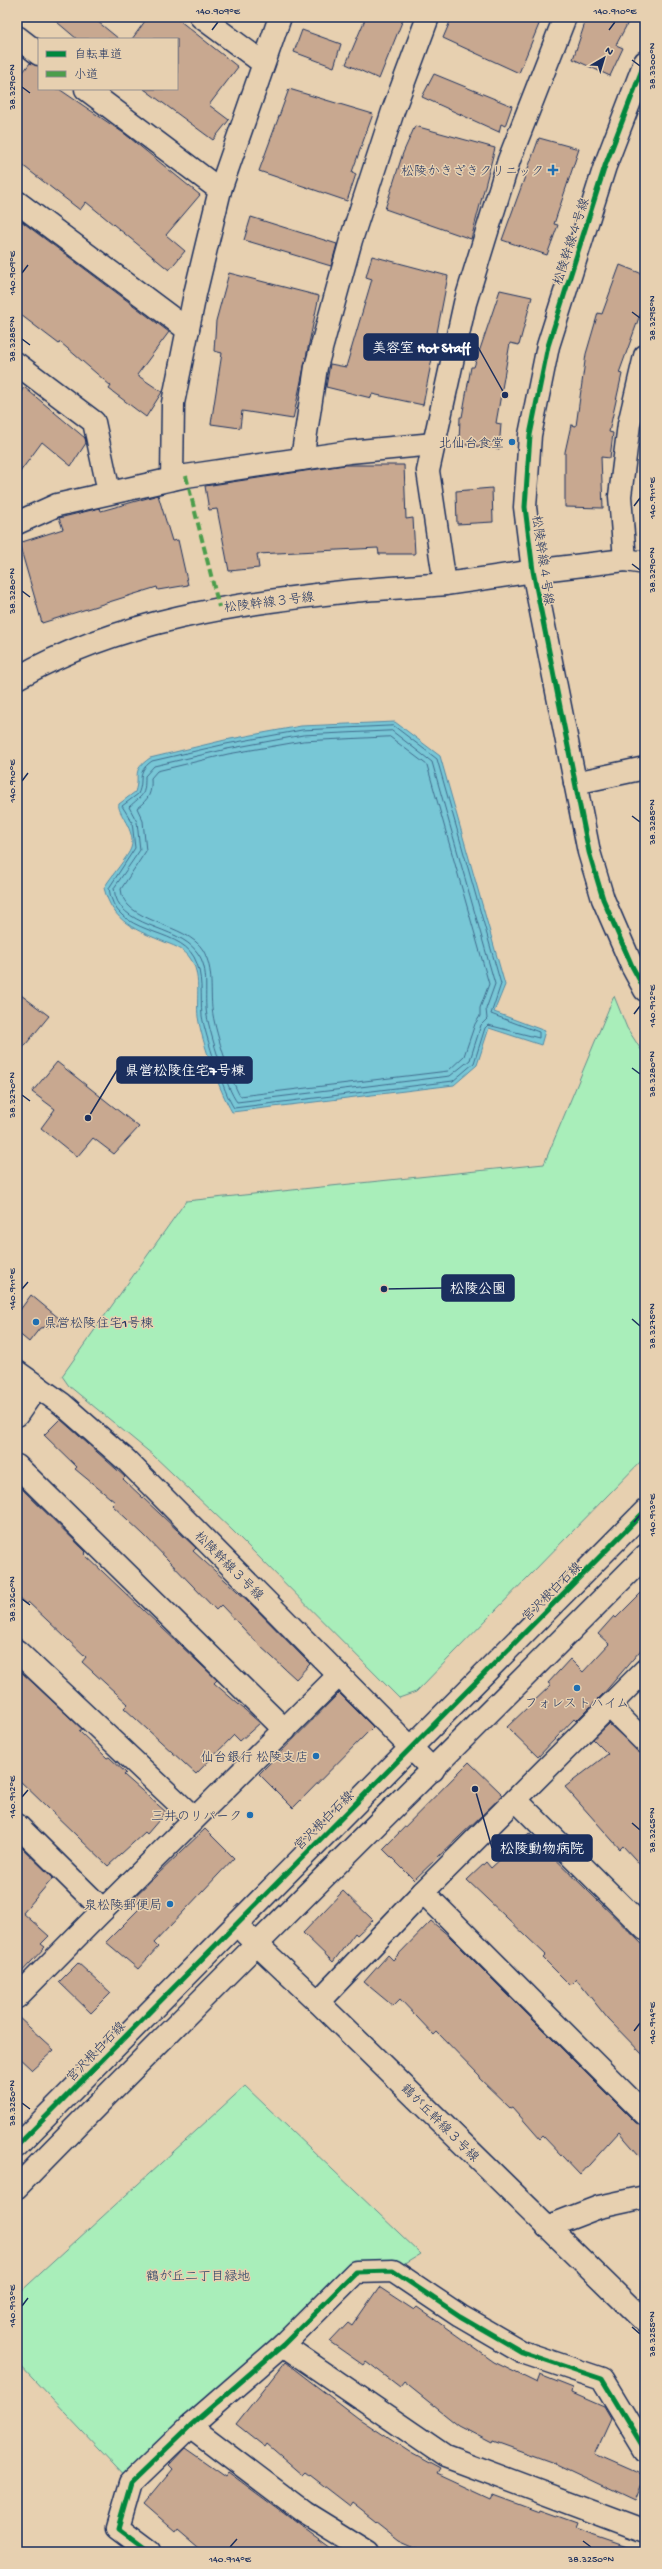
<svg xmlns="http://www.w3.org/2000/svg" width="662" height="2569" font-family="'Gochi Hand','Klee One',sans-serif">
	<rect width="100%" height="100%" fill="#e7d0b0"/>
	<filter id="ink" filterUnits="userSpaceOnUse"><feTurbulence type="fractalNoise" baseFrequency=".025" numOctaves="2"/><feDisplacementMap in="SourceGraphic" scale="8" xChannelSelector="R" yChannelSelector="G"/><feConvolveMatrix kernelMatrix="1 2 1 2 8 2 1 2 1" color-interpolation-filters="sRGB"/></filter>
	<g filter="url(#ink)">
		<g fill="#a9eeba" stroke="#628e8c">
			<path d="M614,996L627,1028L645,1056V1457L416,1692L399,1698L233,1531L153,1455L69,1386L62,1376L186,1201L544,1164Z"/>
			<path d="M245,2086L421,2254L393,2271L356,2272L131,2483L17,2362V2295Z"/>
		</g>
		<path fill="#78c7d6" stroke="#538aa6" d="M395,722L440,756L505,985L494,1012L545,1031L541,1045L489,1028L477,1065L454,1085L232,1112C219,1090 202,1042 198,1017C196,998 202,974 190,958C185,950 175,946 167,943C136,930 113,923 104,888C111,876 128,857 131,848C137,831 116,812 119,804L135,792C141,774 130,772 150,758L225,740L301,726Z"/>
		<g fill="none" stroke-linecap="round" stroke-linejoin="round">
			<g stroke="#406c8e" stroke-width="1">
				<path d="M394,726L437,759L501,984L491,1014L539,1032V1038L488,1025L485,1028L474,1063L453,1081L234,1108C224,1094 205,1034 202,1016C200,996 204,975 194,957C177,926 114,937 109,888L135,848L132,822L122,806L138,794C145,779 135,773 152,761L226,744L302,730Z"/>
				<path d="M392,731L432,762L495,984L486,1009L487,1019L481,1025L470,1060L450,1076L237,1102C227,1090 210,1033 207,1016C203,995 211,970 197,952C177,924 117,929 114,888L140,850L137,822L129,807C143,794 145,797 145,776L154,766L227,749L303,735Z"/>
				<path d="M390,737L427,765L489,984L480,1008V1016L475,1024L464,1056L448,1071L240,1096C231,1081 216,1033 213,1015C209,992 215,971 203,950C187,923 123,923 121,889L146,851L143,821L137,808C149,799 152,793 151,778L157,771L228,754L303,741Z"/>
			</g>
		</g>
		<g fill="#c8a890" stroke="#1b2f5e">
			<path d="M51,17H92L119,39H77Z"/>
			<path d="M148,17H175L238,67L209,105L229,120L213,140L144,89H177V39H132Z"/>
			<path d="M366,17H404L379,79L346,64Z"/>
			<path d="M452,17H542L519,73L443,38Z"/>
			<path d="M587,17H631L616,45L623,48L610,76L573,59Z"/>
			<path d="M302,30L341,44L334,67L294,52Z"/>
			<path d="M30,63L39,66V89H59L125,134L200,195L166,235L185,251L169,270L86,202L80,210L17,161V80Z"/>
			<path d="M434,74L512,106L505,126L501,124L499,132L422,97Z"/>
			<path d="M289,89L373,114L352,172L356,174L347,201L259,171Z"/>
			<path d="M415,126L495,148L471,239L385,209L403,153Z"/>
			<path d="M539,138L579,149L554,224L558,225L547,255L502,240Z"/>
			<path d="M251,217L337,244L331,266L244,240Z"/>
			<path d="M17,218L169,332L137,375L162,392L146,417L109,389L111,386L60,342L59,344L17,312Z"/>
			<path d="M372,256L448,276L423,405L372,394L371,398L326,387L330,364L346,367L372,279L366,277Z"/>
			<path d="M620,265L645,275V301L619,373L622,374L609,432L613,433L610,458L601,457L603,508L565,507V452L571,425L576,426L586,354L598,313L602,314Z"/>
			<path d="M229,273L319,296L293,419L242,411L240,428L211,424L222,353L214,351L216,321Z"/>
			<path d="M500,290L532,297L519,345L510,343L496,423L501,424L499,449L459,444L460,417H462L471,367H474Z"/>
			<path d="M24,387L85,438L86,443L71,466L42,442L17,476V398Z"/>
			<path d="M345,465H404L406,519L413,518L415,554H379L378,548L257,554L259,568L229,571L217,509L209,510L205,486Z"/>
			<path d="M492,488L493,522L457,524L456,491Z"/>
			<path d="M158,495L172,541L178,540L188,585L158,590L157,587L42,623L19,543L63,529L59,518L100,508L101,511Z"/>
			<path d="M17,992L49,1016L17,1055Z"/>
			<path d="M57,1062L139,1127L114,1154L93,1138L77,1157L41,1128L55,1109L32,1092Z"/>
			<path d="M31,1295L66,1324L40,1328L29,1342L17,1332V1314Z"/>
			<path d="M60,1419L125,1477L123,1479L196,1548L193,1551L248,1601L310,1664L296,1679L260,1646L221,1605L216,1610L144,1535L112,1505L115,1502L75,1469L77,1467L44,1435Z"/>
			<path d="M17,1484L86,1552L84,1554L217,1680L214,1683L260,1723L240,1741L234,1735L196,1774L124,1708L128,1704L82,1662L86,1657L28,1602L26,1604L17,1596Z"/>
			<path d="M645,1589V1645L604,1693L576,1721L574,1719L538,1757L507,1727L551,1685L548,1683L570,1659L583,1672L609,1644L598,1634L614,1616L616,1618Z"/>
			<path d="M17,1668L82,1729L79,1731L107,1758L109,1757L126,1773L124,1775L166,1812L147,1834L145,1832L108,1866L17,1778Z"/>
			<path d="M339,1693L373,1727L293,1808L259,1774Z"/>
			<path d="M609,1724L645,1757V1870L623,1846L620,1849L565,1787L608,1754L593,1739Z"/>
			<path d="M469,1762L503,1795L414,1880L383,1849Z"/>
			<path d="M205,1829L234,1858L154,1943L158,1947L138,1969L106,1942L141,1907L133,1898Z"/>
			<path d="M529,1833L645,1947V2057L608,2019L576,1979L570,1985L543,1958L546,1955L467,1880L486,1862L491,1868Z"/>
			<path d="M17,1843L53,1878L23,1913L49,1936L41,1944L45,1947L17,1977Z"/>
			<path d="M343,1891L373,1920L357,1935L355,1933L333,1962L303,1933Z"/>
			<path d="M431,1921L449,1936L636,2123L645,2127V2162L619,2132L580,2175L543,2136L540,2139L512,2107L510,2108L479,2078L480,2076L437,2032L434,2035L400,1999L393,2006L364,1982L388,1955L393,1960Z"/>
			<path d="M78,1963L111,1993L91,2013L59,1982Z"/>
			<path d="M17,2016L54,2050L32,2070L17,2056Z"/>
			<path d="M379,2287L414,2310L417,2307L494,2362L537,2383L540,2375L573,2388L572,2393L604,2407L611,2419L595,2454L645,2476L635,2501L554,2463L493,2441L492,2443L459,2426L404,2382L400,2387L366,2361L363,2365L330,2342L348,2323L352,2326Z"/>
			<path d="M285,2362L358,2418L411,2453L440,2469L437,2474L491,2499L493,2495L539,2512L540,2510L577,2523L575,2528L637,2549L636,2552H426L399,2540L352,2503L350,2506L306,2472L303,2475L267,2444L265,2447L236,2424Z"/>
			<path d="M185,2448L225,2476L228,2472L336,2552H205L177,2528L175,2531L144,2504L172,2470L168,2466Z"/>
		</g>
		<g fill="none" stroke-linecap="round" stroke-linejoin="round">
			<defs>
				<g id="minor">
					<path d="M201,17L263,63"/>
					<path d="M17,37L39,54"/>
					<path d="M86,89L220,190"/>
					<path d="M17,202L188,330"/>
					<path d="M17,364L94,422L109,492"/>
					<path d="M302,459L316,367L351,240L393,111L428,17"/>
					<path d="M172,479L173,403L195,294L220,190L280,17"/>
					<path d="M17,523L57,505L186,476L349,452L434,444"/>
					<path d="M625,560L620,496L629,424L645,356"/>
					<path d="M533,571L625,560L645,563"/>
					<path d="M445,584L428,471L465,303L509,160L565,17"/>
					<path d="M575,783L645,768"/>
					<path d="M17,1372L62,1404L127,1461L433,1770"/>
					<path d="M17,1415L37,1386"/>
					<path d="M17,1466L285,1730"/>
					<path d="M17,1651L194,1818"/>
					<path d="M609,1706L645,1742"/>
					<path d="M516,1800L645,1929"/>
					<path d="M17,1825L103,1910L339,1675"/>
					<path d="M423,1892L645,2114"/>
					<path d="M17,1997L103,1910"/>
					<path d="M318,2002L423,1892L645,1670"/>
					<path d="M547,2227L599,2207L645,2197"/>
					<path d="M283,2345L445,2456L645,2531"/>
					<path d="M190,2426L305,2513L368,2552"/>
					<path d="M150,2552L118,2528L131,2483L190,2426L283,2345L356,2272L393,2271L460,2316L522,2352L602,2379L645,2450"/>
				</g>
				<g id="tertiary">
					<path d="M645,62L605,166L548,346L530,435L525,507L533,571L589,852L603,899L632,966L645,990"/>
					<path d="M17,678C119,620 237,603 352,591C383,588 414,587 445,584C475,580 504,576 533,571"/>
					<path d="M246,1934L318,2002L645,2322"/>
					<path d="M17,2146L645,1511"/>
					<path d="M17,2187C224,1974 436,1767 645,1556"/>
				</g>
			</defs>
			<use href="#minor" stroke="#1b2f5e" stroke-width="25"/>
			<use href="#tertiary" stroke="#1b2f5e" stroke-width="25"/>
			<use href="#minor" stroke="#e7d0b0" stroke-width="22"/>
			<use href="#tertiary" stroke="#e7d0b0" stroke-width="22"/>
			<path stroke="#4c9d4c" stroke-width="4" stroke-dasharray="8 4" stroke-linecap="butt" d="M186,476L219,607"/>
			<defs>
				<g id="cycleway">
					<path d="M645,62L605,166L548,346L530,435L525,507L533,571L589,852L603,899L632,966L645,990"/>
					<path d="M17,2146L645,1511"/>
					<path d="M150,2552L118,2528L131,2483L190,2426L283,2345L356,2272L393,2271L460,2316L522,2352L602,2379L645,2450"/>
				</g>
			</defs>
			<use href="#cycleway" stroke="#e7d0b0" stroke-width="8"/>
			<use href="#cycleway" stroke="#00873e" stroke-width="5"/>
		</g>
	</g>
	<path fill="none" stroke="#1b2f5e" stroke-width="1.5" d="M212,30L218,22M609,30L615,22M632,60L640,66M22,87L30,93M22,273L28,265M632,312L640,318M22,339L30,345M634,506L640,498M632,564L640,570M22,591L30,597M22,781L28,773M632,816L640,822M634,1014L640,1006M632,1068L640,1074M22,1095L30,1101M22,1289L28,1282M632,1319L640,1326M634,1522L640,1515M22,1599L30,1605M22,1797L28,1790M632,1823L640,1830M634,2031L640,2023M22,2103L30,2109M22,2306L28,2298M632,2327L640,2334M583,2541L591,2547M230,2547L237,2539"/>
	<g fill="#1f6fb2" stroke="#e7d0b0" stroke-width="1.5">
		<path d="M551 164h4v4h4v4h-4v4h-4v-4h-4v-4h4z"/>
		<circle cx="512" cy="442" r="4"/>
		<circle cx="36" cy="1322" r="4"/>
		<circle cx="577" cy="1688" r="4"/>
		<circle cx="316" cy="1756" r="4"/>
		<circle cx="250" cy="1815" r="4"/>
		<circle cx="170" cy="1904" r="4"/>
	</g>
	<g text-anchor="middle" stroke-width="3" stroke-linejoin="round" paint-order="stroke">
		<g font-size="13" fill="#1b2f5e" stroke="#e7d0b0" text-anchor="end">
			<text x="544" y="175">松陵かきざきクリニック</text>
			<text x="504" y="447">北仙台食堂</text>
			<text x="44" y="1327" text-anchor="start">県営松陵住宅1号棟</text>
			<text x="577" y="1707" text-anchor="middle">フォレストハイム</text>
			<text x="308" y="1761">仙台銀行 松陵支店</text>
			<text x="242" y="1820">三井のリパーク</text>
			<text x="162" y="1909">泉松陵郵便局</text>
		</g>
		<g font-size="13" fill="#1b2f5e" stroke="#e7d0b0">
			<text transform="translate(570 241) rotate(-72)" y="5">松陵幹線４号線</text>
			<text transform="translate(544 560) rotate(82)" y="5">松陵幹線４号線</text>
			<text transform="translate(269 601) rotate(-7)" y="5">松陵幹線３号線</text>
			<text transform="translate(230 1565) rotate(45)" y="5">松陵幹線３号線</text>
			<text transform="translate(551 1591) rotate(-45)" y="5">宮沢根白石線</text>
			<text transform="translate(323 1820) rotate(-45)" y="5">宮沢根白石線</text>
			<text transform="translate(95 2051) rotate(-46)" y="5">宮沢根白石線</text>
			<text transform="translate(441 2122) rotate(45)" y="5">鶴が丘幹線３号線</text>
		</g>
		<g font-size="13" fill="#294267" stroke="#e7d0b0">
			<text x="198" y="2280">鶴が丘二丁目緑地</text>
		</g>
	</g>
	<path fill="none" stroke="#1b2f5e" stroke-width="1.5" d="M505 395L478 347M88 1118L117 1070M384 1289L442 1288M475 1789L492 1848"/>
	<g fill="#1b2f5e" stroke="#e7d0b0" stroke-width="1.5">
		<circle cx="505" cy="395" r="4"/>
		<circle cx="88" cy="1118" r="4"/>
		<circle cx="384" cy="1289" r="4"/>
		<circle cx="475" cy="1789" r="4"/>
	</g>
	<g fill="#1b2f5e" stroke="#1b2f5e" stroke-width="1.5">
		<rect x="364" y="334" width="114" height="26" rx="4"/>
		<rect x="117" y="1057" width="135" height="26" rx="4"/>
		<rect x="442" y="1275" width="72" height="26" rx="4"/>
		<rect x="492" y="1835" width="100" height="26" rx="4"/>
	</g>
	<g font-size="14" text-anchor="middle" font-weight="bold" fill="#fff">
		<text x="421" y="352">美容室 Hot Staff</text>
		<text x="185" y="1075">県営松陵住宅7号棟</text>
		<text x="478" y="1293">松陵公園</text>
		<text x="542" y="1853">松陵動物病院</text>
	</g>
	<rect width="662" height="2569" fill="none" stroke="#e7d0b0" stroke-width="44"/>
	<rect x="38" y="38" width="140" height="52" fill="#e7d0b0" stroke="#95908f"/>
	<rect x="46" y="51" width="20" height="6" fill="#00873e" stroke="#95908f"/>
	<text x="74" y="58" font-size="12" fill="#1b2f5e">自転車道</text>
	<rect x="46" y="71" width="20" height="6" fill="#4c9d4c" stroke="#95908f"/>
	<text x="74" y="78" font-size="12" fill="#1b2f5e">小道</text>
	<g transform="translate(604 58) rotate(38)" stroke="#e7d0b0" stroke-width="3" paint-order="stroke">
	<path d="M0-3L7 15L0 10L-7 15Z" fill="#1b2f5e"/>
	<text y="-6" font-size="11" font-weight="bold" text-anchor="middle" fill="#1b2f5e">N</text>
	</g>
	<rect x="22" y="22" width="618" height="2525" fill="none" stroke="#1b2f5e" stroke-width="1.5"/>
	<g font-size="10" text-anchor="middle" fill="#1b2f5e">
		<text x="218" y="14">140.909°E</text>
		<text x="615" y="14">140.910°E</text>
		<text transform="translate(651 66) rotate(-90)" y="4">38.3300°N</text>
		<text transform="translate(11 87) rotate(-90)" y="4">38.3290°N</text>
		<text transform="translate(11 273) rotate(-90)" y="4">140.909°E</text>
		<text transform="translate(651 318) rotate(-90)" y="4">38.3295°N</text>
		<text transform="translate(11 339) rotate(-90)" y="4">38.3285°N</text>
		<text transform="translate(651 498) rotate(-90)" y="4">140.911°E</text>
		<text transform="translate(651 570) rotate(-90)" y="4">38.3290°N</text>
		<text transform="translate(11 591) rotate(-90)" y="4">38.3280°N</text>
		<text transform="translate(11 781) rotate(-90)" y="4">140.910°E</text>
		<text transform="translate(651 822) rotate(-90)" y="4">38.3285°N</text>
		<text transform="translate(651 1006) rotate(-90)" y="4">140.912°E</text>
		<text transform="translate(651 1074) rotate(-90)" y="4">38.3280°N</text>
		<text transform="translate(11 1095) rotate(-90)" y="4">38.3270°N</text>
		<text transform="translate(11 1289) rotate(-90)" y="4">140.911°E</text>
		<text transform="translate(651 1326) rotate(-90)" y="4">38.3275°N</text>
		<text transform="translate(651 1515) rotate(-90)" y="4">140.913°E</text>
		<text transform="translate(11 1599) rotate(-90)" y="4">38.3260°N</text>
		<text transform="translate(11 1797) rotate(-90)" y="4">140.912°E</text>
		<text transform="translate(651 1830) rotate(-90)" y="4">38.3265°N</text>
		<text transform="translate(651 2023) rotate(-90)" y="4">140.914°E</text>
		<text transform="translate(11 2103) rotate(-90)" y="4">38.3250°N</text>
		<text transform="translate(11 2306) rotate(-90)" y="4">140.913°E</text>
		<text transform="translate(651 2334) rotate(-90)" y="4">38.3255°N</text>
		<text x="230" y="2562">140.914°E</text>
		<text x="591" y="2562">38.3250°N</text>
	</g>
</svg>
